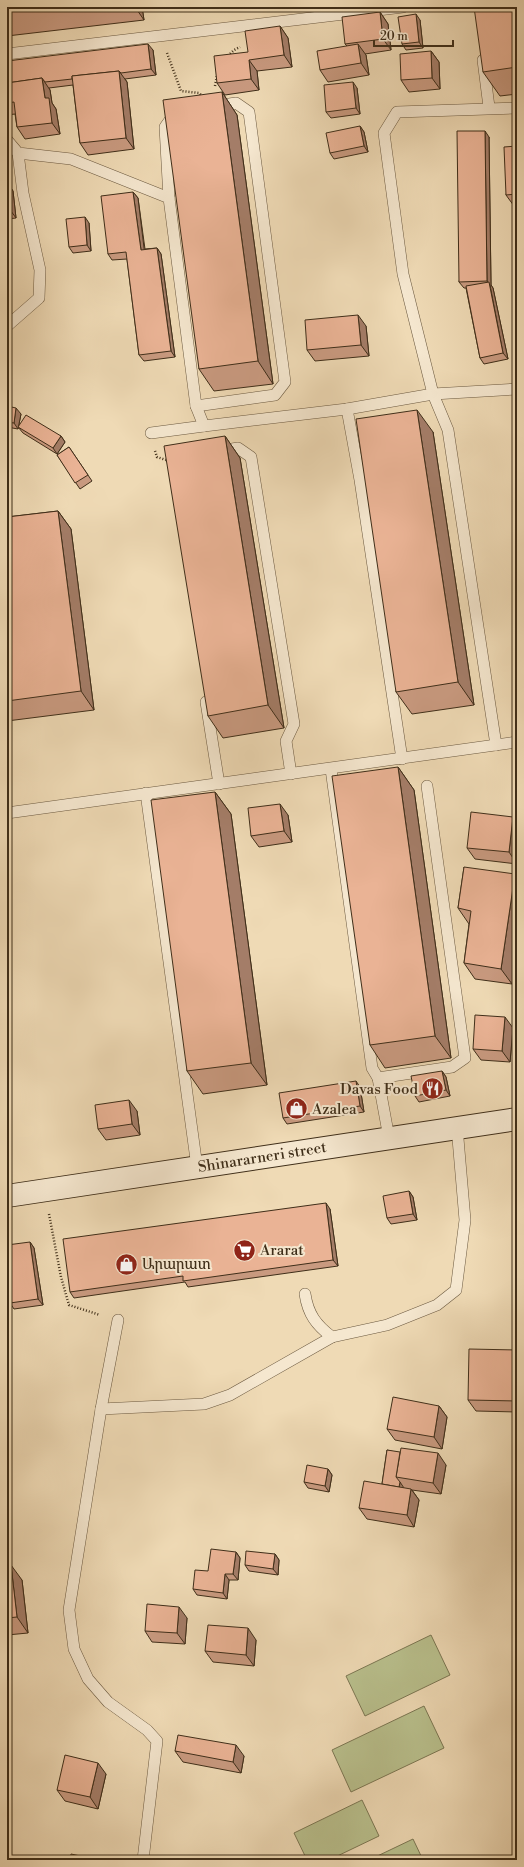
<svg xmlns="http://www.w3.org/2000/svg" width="524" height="1867" font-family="'Libre Bodoni','Noto Serif Armenian',serif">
	<rect width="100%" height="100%" fill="#efdab5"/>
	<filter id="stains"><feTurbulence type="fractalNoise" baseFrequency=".005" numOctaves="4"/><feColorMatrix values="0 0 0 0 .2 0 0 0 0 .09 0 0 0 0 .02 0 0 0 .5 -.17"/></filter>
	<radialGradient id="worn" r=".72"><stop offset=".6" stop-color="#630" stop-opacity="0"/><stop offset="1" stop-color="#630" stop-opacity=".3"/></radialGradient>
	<g fill="#b9c08d" stroke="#7c7753">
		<path d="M431,1635L450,1675L365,1716L346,1676Z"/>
		<path d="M424,1706L444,1748L351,1792L332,1750Z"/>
		<path d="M362,1800L379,1836L329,1860H307L294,1833Z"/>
		<path d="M413,1839L423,1860H369Z"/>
	</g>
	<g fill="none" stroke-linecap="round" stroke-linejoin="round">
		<defs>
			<g id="lane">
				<path d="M7,54L403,7"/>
				<path d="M483,60L489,107"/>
				<path d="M517,108L397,112L384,133L403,274L433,394L517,389"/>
				<path d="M7,140L18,153L71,159L169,198L196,406L204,426L347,409L433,394L448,430L496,745"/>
				<path d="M169,198L165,127L175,113"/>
				<path d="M7,326L39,298L40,270L23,193L18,153"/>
				<path d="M196,406L275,395L285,382L249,112L236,103L216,106"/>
				<path d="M347,409L360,480L402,759"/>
				<path d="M151,433L204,426"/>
				<path d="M220,451L238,448L251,457L294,724L286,741L291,774"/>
				<path d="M206,702L219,784"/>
				<path d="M331,769L372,1068L378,1078L389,1138"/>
				<path d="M146,793L197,1167"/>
				<path d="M7,813L517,742"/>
				<path d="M378,1078L452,1067L465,1058L427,786"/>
				<path d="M305,1294C308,1314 316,1325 332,1337L387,1325L437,1305L456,1290L465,1220L457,1127"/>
				<path d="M118,1320L101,1409L69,1610L74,1649L88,1679L108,1702L147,1730L157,1741L143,1860"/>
				<path d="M101,1409L204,1404L230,1395L332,1337"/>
			</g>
			<path id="secondary" d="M7,1196L517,1119"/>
		</defs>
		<use href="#lane" stroke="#6b5940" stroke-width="12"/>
		<use href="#secondary" stroke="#3f2e19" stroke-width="24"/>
		<g stroke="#3f2e19" stroke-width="2.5" stroke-dasharray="1 2" stroke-linecap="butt">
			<path d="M167,53L181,91L199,93L201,95"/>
			<path d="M228,56L234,50L240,47"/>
			<path d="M215,86L217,75"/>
			<path d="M155,451L157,457L166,460"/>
			<path d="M49,1214L61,1277L69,1305L100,1315"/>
		</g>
		<use href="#lane" stroke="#f5e7cf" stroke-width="11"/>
		<use href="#secondary" stroke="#f5e7cf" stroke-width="22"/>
	</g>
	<g fill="#c99a80" stroke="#3f2e19">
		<path d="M7,7H142L144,20L7,36Z"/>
		<path d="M227,7H266L230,11Z"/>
		<path d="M517,7V94L500,96L483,72Z"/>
		<path d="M380,12L388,24L391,50L365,54L366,55L369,75L328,82L320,70L347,46L345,44Z"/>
		<path d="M420,20L423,48L406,50L402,44Z"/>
		<path d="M280,26L288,38L292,67L257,71L259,90L225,95L217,83L248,52Z"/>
		<path d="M153,50L156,75L125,79L127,82L134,149L88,155L80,143L73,85L49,88L50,90L52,103L56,109L60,134L25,139L17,127L15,114L7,115V61Z"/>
		<path d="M431,51L439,62L440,89L409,92L401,80Z"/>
		<path d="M357,88L360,114L331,118L326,112Z"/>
		<path d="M222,92L237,115L273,384L214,391L199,369Z"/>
		<path d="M360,126L364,132L368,152L334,159L330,153Z"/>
		<path d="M489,137L491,285L493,288L508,359L484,364L480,358L466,288H464L459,282Z"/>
		<path d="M517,146V206H514L506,195Z"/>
		<path d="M7,182L13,191L16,218L7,219Z"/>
		<path d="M133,192L138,198L145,249L157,248L161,254L175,357L144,361L139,355L127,259L112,260L108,254Z"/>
		<path d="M89,223L91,251L73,253L69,247Z"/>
		<path d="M366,326L369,356L315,361L307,350Z"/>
		<path d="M7,406L21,414L18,429L7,427Z"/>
		<path d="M18,427L61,436L65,442L57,454L23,433Z"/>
		<path d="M433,432L474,705L412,714L396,692Z"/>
		<path d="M225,436L240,458L284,728L223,738L208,716Z"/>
		<path d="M69,447L92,481L80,489L57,455Z"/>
		<path d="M58,511L71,529L94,710L7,721V517Z"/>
		<path d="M398,767L414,790L451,1058L385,1068L370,1045Z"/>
		<path d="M215,792L231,814L267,1085L203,1094L187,1071Z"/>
		<path d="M288,815L292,842L259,847L251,836Z"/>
		<path d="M513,817L517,823V864L475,859L467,848Z"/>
		<path d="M464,867L512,984L475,979L464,963L469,924L458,908Z"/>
		<path d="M513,1028L510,1062L481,1060L473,1049Z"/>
		<path d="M442,1071L446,1077L450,1096L419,1102L415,1096Z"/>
		<path d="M360,1087L364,1112L287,1124L283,1118Z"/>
		<path d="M137,1111L140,1135L106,1140L98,1129Z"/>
		<path d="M409,1191L413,1197L417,1220L391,1224L387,1218Z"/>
		<path d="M330,1209L338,1266L188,1287L185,1282L74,1298L70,1292Z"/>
		<path d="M30,1242L34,1248L43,1305L14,1309L10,1303Z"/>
		<path d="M517,1350V1412L476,1411L468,1400Z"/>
		<path d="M439,1406L447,1417L442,1449L395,1440L387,1429Z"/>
		<path d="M387,1450L446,1465L441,1494L412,1490L419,1500L414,1527L367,1519L359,1508L382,1484Z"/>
		<path d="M328,1469L332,1475L329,1492L308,1488L304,1482Z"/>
		<path d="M7,1478L8,1479L10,1507H7Z"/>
		<path d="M236,1552L240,1558L238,1580H229L227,1599L197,1595L193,1589L208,1571Z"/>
		<path d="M275,1554L279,1560L278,1575L249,1571L245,1565Z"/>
		<path d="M7,1565L22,1580L28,1633L7,1635Z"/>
		<path d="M187,1618L185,1644L152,1642L145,1631Z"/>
		<path d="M256,1640L254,1666L213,1662L205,1651Z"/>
		<path d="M175,1751L244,1756L241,1773L183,1762Z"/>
		<path d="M106,1774L98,1809L65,1801L57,1790Z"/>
	</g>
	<g fill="#a47d68" stroke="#3f2e19">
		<path d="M135,7H142L144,20Z"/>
		<path d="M380,12L388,24L391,50L383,39Z"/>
		<path d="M416,14L420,20L423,48L419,42Z"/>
		<path d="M280,26L288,38L292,67L284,55Z"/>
		<path d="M148,44L153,50L156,75L151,69Z"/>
		<path d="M358,44L366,55L369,75L361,63Z"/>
		<path d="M431,51L439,62L440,89L432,78Z"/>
		<path d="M249,60L257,71L259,90L251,79Z"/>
		<path d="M119,71L127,82L134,149L126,138Z"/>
		<path d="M42,78L50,90L52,103L56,109L60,134L52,123L45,98Z"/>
		<path d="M353,82L357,88L360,114L356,108Z"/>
		<path d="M222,92L237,115L273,384L258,361Z"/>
		<path d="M360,126L364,132L368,152L364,146Z"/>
		<path d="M485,131L489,137L491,285L493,288L508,359L503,353L490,285L487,281Z"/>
		<path d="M7,182L13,191L16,218L8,207L7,196Z"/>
		<path d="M133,192L138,198L145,256L141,250Z"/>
		<path d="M85,217L89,223L91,251L87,245Z"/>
		<path d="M157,248L161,254L175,357L171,351Z"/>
		<path d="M358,315L366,326L369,356L361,345Z"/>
		<path d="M16,408L21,414L18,429L14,423Z"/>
		<path d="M417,410L433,432L474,705L458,682Z"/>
		<path d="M61,436L65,442L57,454L53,448Z"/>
		<path d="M225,436L240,458L284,728L268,705Z"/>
		<path d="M58,511L71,529L94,710L81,691Z"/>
		<path d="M398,767L414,790L451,1058L435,1036Z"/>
		<path d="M215,792L231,814L267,1085L251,1063Z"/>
		<path d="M280,804L288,815L292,842L284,831Z"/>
		<path d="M513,817L517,823V864L509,852Z"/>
		<path d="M515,874L517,877V951L512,984L501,969Z"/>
		<path d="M505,1017L513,1028L510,1062L502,1051Z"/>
		<path d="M442,1071L446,1077L450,1096L446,1090Z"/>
		<path d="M356,1081L360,1087L364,1112L360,1106Z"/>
		<path d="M129,1100L137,1111L140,1135L132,1124Z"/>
		<path d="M409,1191L413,1197L417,1220L413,1214Z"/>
		<path d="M326,1203L330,1209L338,1266L333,1260Z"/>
		<path d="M30,1242L34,1248L43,1305L38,1299Z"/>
		<path d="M439,1406L447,1417L442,1449L434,1437Z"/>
		<path d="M438,1453L446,1465L441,1494L433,1483Z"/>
		<path d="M328,1469L332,1475L329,1492L325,1486Z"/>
		<path d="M7,1478L8,1479L10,1507L7,1502Z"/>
		<path d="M400,1482L404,1488L399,1491Z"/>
		<path d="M411,1489L419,1500L414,1527L407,1515Z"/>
		<path d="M236,1552L240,1558L238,1580L233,1574Z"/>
		<path d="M275,1554L279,1560L278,1575L273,1569Z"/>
		<path d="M11,1565L22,1580L28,1633L17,1617Z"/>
		<path d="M225,1574L229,1580L227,1599L223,1593Z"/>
		<path d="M179,1607L187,1618L185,1644L177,1633Z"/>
		<path d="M248,1628L256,1640L254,1666L246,1655Z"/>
		<path d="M236,1745L244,1756L241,1773L233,1762Z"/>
		<path d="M98,1763L106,1774L98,1809L90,1797Z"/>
	</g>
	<g fill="#eab395" stroke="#3f2e19">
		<path d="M7,7H31L7,10Z"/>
		<path d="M474,7H517V67L483,72Z"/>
		<path d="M380,12L383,39L345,44L342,17Z"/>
		<path d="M416,14L419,42L402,44L398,17Z"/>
		<path d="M280,26L284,55L249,60L251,79L217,83L214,56L248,52L245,31Z"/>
		<path d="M148,44L151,69L121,73L119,71L72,76V79L45,82L42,78L7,83V61Z"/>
		<path d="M358,44L361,63L320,70L317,51Z"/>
		<path d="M431,51L432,78L401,80L400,54Z"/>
		<path d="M119,71L126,138L80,143L72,76Z"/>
		<path d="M42,78L45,98H49L52,123L17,127L14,102L7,103V83Z"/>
		<path d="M353,82L356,108L326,112L324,85Z"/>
		<path d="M222,92L258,361L199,369L163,100Z"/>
		<path d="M360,126L364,146L330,153L326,133Z"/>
		<path d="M457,131H485L487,281L459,282Z"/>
		<path d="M517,146V194L506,195L504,147Z"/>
		<path d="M133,192L141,250L157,248L171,351L139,355L126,252L108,254L101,196Z"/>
		<path d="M7,196L8,207H7Z"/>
		<path d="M85,217L87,245L69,247L66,219Z"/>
		<path d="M489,282L503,353L480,358L466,286Z"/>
		<path d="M358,315L361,345L307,350L305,320Z"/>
		<path d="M7,406L16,408L14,423L7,422Z"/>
		<path d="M417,410L458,682L396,692L356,419Z"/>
		<path d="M26,415L61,436L53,448L18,427Z"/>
		<path d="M225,436L268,705L208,716L164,446Z"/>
		<path d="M69,447L88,475L75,483L57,455Z"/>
		<path d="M58,511L81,691L7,701V517Z"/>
		<path d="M398,767L435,1036L370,1045L332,776Z"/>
		<path d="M215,792L251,1063L187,1071L151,800Z"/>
		<path d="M280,804L284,831L251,836L248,808Z"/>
		<path d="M471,812L513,817L509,852L467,848Z"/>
		<path d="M464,867L515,874L501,969L464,963L471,911L458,908Z"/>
		<path d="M475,1015L505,1017L502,1051L473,1049Z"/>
		<path d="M442,1071L446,1090L415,1096L411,1076Z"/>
		<path d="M356,1081L360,1106L283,1118L279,1093Z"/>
		<path d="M129,1100L132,1124L98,1129L95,1105Z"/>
		<path d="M409,1191L413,1214L387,1218L383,1196Z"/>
		<path d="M326,1203L333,1260L183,1281V1276L70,1292L63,1239Z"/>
		<path d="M30,1242L38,1299L10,1303L7,1282V1245Z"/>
		<path d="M469,1349L517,1350V1401L468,1400Z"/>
		<path d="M393,1397L439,1406L434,1437L387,1429Z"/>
		<path d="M401,1448L438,1453L433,1483L396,1477Z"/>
		<path d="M387,1450L400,1452L396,1477L400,1482L399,1487L382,1484Z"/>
		<path d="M307,1465L328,1469L325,1486L304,1482Z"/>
		<path d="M364,1481L411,1489L407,1515L359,1508Z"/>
		<path d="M211,1549L236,1552L233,1574H225L223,1593L193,1589L195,1570L208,1571Z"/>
		<path d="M246,1551L275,1554L273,1569L245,1565Z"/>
		<path d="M7,1565H11L17,1617L7,1618Z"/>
		<path d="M147,1604L179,1607L177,1633L145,1631Z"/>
		<path d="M208,1625L248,1628L246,1655L205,1651Z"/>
		<path d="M178,1735L236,1745L233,1762L175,1751Z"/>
		<path d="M65,1755L98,1763L90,1797L57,1790Z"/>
		<path d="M71,1854L99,1860H70Z"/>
	</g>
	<defs>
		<symbol id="restaurant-disc" viewBox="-11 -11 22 22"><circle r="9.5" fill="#8f2418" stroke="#f5e7cf"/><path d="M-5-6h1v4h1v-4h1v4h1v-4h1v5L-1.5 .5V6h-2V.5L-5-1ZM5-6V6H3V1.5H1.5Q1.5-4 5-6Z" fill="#fff"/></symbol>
		<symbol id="shop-disc" viewBox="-11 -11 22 22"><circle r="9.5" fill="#8f2418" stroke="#f5e7cf"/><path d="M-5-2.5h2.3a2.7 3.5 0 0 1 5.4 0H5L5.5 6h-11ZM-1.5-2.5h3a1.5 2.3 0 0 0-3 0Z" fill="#fff"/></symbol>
		<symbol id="supermarket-disc" viewBox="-11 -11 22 22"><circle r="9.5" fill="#8f2418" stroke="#f5e7cf"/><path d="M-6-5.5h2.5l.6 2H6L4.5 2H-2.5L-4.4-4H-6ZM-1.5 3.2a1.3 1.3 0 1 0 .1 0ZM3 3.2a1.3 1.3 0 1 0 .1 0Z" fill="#fff"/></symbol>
	</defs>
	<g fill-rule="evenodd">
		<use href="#restaurant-disc" x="420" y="1076" width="25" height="25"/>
		<use href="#shop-disc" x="284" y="1096" width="25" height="25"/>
		<use href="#supermarket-disc" x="232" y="1238" width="25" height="25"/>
		<use href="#shop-disc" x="114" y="1252" width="25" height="25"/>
	</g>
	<g text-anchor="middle" stroke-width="4" stroke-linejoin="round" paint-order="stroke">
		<g font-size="15" fill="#3f2e19" stroke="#f5e7cf" text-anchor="start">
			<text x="418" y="1094" text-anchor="end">Davas Food</text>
			<text x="312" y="1114">Azalea</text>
			<text x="260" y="1255">Ararat</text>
			<text x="142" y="1269">Արարատ</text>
		</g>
		<g font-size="15" fill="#3f2e19" stroke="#f5e7cf">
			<text transform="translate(262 1157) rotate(-9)" y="5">Shinararneri street</text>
		</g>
	</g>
	<rect width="524" height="1867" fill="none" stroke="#efdab5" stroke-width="24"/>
	<rect x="8" y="8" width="508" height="1851" fill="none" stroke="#3f2e19" stroke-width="2"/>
	<rect x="12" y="12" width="500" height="1843" fill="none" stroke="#3f2e19"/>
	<path d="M374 40v6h79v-6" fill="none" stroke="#3f2e19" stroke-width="2"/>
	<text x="380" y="40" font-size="12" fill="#3f2e19" stroke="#f5e7cf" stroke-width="3" paint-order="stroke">20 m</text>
	<rect width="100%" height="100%" filter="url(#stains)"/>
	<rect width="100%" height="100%" fill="url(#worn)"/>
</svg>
